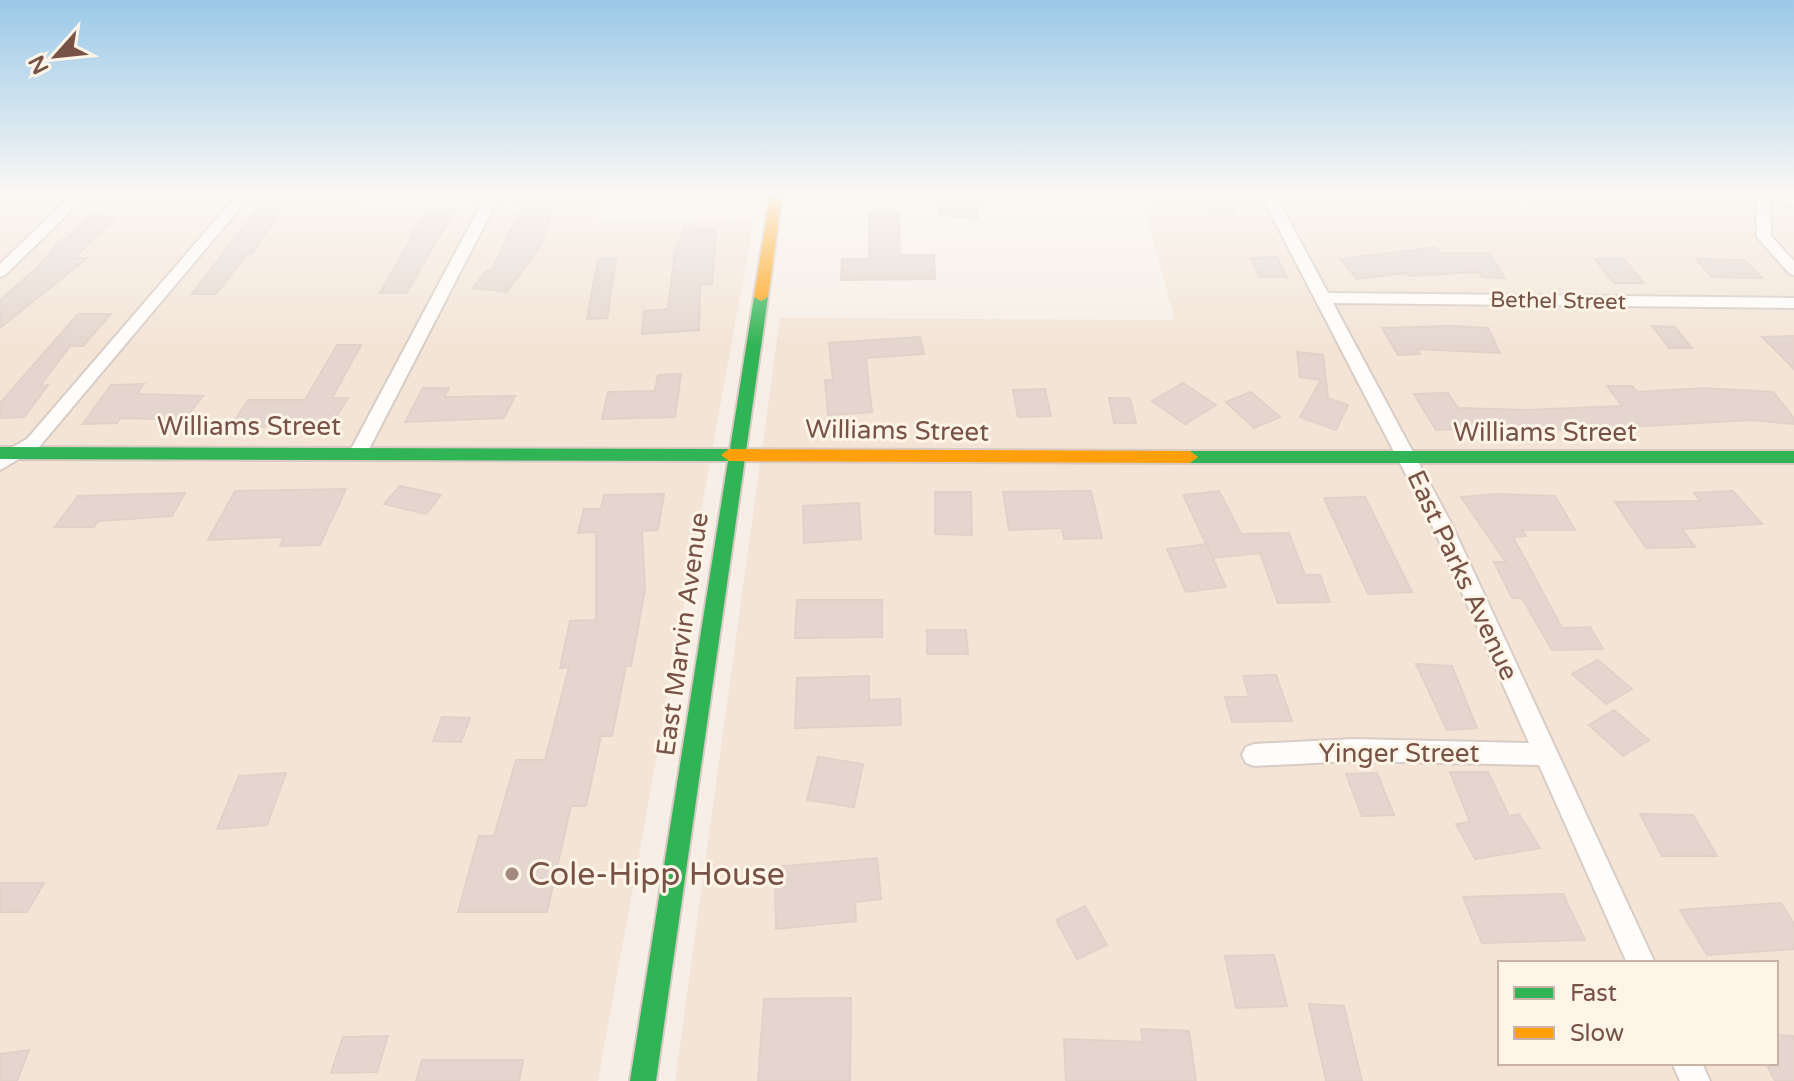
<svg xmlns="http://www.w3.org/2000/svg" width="1794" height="1081" font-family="'Varela Round',sans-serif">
	<rect width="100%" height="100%" fill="#f7efe7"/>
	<g fill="#f3e4d6" fill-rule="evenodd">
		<path d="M0,195H361L358,201L493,202L497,195H605L596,220L754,219L598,1081H0Z"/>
		<path d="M1141,195H1794V1081H675L780,318L1175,320ZM1500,963H1776V1063H1500Z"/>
	</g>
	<g fill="#e4d6ce" stroke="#e0d1c9" stroke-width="2">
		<path d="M268,195H292L252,254H247L216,294H192Z"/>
		<path d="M528,195H558L540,247L507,292L473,288L487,270L491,271Z"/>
		<path d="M939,195H976L978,219L940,215Z"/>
		<path d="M1205,196H1227L1234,214H1212Z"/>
		<path d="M427,210H455L406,293H380Z"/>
		<path d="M899,212L900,255H934L935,279L841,280L842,259H869V213Z"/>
		<path d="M90,216L117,217L74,258H87L0,328V300L39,266L61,239H66Z"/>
		<path d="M684,228L716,229L712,284L700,285L699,330L642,334L644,311L668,309L675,252Z"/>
		<path d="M1436,247L1440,253H1489L1505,278L1482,277L1479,272L1409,276L1406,273L1357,279L1340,259Z"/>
		<path d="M1277,257L1287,277H1260L1251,258Z"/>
		<path d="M616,258L607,318L587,319L598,259Z"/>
		<path d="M1595,259H1624L1644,283H1614Z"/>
		<path d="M1696,259L1744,260L1762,278L1712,277Z"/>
		<path d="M78,314H111L83,346H70L40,386L48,385L24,417L0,418V403Z"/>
		<path d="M1450,326L1488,328L1500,353L1417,349L1420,354L1398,355L1382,328Z"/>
		<path d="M1652,326L1675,327L1692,348H1669Z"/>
		<path d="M1794,336V369L1762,337Z"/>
		<path d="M920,337L924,354L866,358L872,412L828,415L825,380H833L829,343Z"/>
		<path d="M337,345H361L332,398H348L330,427L231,426L248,400H305Z"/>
		<path d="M1297,352L1323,355L1328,398L1348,405L1336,430L1300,417L1321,380L1300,377Z"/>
		<path d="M681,374L675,417L602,419L608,392L655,391L658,375Z"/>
		<path d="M1183,383L1216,405L1185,424L1152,401Z"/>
		<path d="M144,384L137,394L203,396L184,420L120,418L117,423L83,424L111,385Z"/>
		<path d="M1607,386H1632L1637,392L1704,388L1773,392L1794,418V424L1752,420L1571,430L1500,427L1436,430L1414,394L1448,393L1458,408L1525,410L1622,406Z"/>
		<path d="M423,388H449L444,397L515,396L504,418L405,422Z"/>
		<path d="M1045,389L1051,416L1018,417L1013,390Z"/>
		<path d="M1251,392L1280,417L1254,428L1226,402Z"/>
		<path d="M1109,398H1130L1136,423H1114Z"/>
		<path d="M400,486L441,495L426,514L384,504Z"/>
		<path d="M346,489L320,545L280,546L284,537L208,540L235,491Z"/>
		<path d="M1091,491L1102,538L1064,539L1062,528L1009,530L1003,492Z"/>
		<path d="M1219,491L1241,534L1289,533L1305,575H1320L1330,602L1278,603L1260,553L1213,558L1183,495Z"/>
		<path d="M1733,491L1762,524L1682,529L1695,547L1646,548L1615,502L1700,501L1694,493Z"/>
		<path d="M935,492H971L972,535L935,534Z"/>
		<path d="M185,493L172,516L98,521L94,527H55L78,496Z"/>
		<path d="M664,494L658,530L642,531L645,590L631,666H626L612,736H601L586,806H571L547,912H458L479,836H494L516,760H545L569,667L560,668L570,621L596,620V532L578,533L584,509H601L604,495Z"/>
		<path d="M1496,494L1555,496L1575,530H1522L1526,536L1513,537L1562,628L1590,627L1603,649L1552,650L1522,598H1512L1494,562H1506L1461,497Z"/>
		<path d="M1365,497L1412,592L1368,594L1324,498Z"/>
		<path d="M859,503L861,539L804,543L803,506Z"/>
		<path d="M1206,544L1226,587L1186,592L1167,549Z"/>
		<path d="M797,600H882V637L795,638Z"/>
		<path d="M927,630H966L968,654H927Z"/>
		<path d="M1598,660L1632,689L1606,704L1572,674Z"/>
		<path d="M1416,664L1452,666L1477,728L1447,730Z"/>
		<path d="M1276,675L1292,721L1232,722L1225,697H1249L1243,676Z"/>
		<path d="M869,676V700L900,699L901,725L795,728L797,678Z"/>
		<path d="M1614,710L1649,740L1623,756L1589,725Z"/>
		<path d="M442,717L470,718L461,742L433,741Z"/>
		<path d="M818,757L863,764L854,807L807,800Z"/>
		<path d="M1450,772H1488L1509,816L1519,814L1540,848L1475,859L1456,824L1470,822Z"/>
		<path d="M286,773L267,825L217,829L239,776Z"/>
		<path d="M1377,773L1394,815L1362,816L1346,774Z"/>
		<path d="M1640,814L1693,815L1717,856H1662Z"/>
		<path d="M877,858L881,899L855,902L856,921L776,929L775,867Z"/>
		<path d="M0,883H44L27,912H0Z"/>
		<path d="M1563,894L1585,940L1482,943L1463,897Z"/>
		<path d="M1781,903L1794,923V949L1707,955L1680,910Z"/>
		<path d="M1085,906L1107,945L1077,959L1056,920Z"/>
		<path d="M1274,955L1287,1006L1236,1008L1225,956Z"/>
		<path d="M851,998L850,1081H758L764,999Z"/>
		<path d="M1309,1004L1344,1006L1362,1081H1326Z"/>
		<path d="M1141,1029L1189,1031L1196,1081H1066L1064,1039L1143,1042Z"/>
		<path d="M1776,1035L1794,1036V1081H1775L1766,1063H1776Z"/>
		<path d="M388,1036L377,1072L331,1073L343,1037Z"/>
		<path d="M29,1050L17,1081H0V1054Z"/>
		<path d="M422,1060H523L519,1081H416Z"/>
	</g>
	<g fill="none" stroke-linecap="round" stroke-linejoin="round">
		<defs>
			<g id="street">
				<path d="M72,195H87L5,275L0,277V264Z"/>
				<path d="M237,195H251L39,447L0,470V454L27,439Z"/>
				<path d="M486,195H500L367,453L365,458H351L349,453Z"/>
				<path d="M1261,195H1275L1328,293L1794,298V308L1333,303L1451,523L1655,963H1627L1539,765L1353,761L1254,766L1246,763L1242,755L1246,747L1254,744L1353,739L1529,743L1431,523Z"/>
				<path d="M1756,195L1794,197V205L1770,200L1771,236L1794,261V275L1789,273L1757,237Z"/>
				<path d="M1672,1063H1702L1710,1081H1680Z"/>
			</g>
			<g id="fast">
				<path d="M761,293L768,297L656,1081H630L728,461L0,459V447L730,449L754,297Z"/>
				<path d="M1190,451H1794V463H1190L1182,457Z"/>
			</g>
			<g id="slow">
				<path d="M770,195H782L768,297L761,301L754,297Z"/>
				<path d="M729,449L1190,451L1198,457L1190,463L729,461L721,455Z"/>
			</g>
		</defs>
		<use href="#street" stroke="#d8ccc5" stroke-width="4"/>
		<use href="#fast" stroke="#d8cac3" stroke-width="4"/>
		<use href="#slow" stroke="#d8cac3" stroke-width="4"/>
		<use href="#street" fill="#fefdfb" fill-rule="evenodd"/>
		<use href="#fast" fill="#30b455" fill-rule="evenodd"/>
		<use href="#slow" fill="#ff9f0a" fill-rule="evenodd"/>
	</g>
	<linearGradient id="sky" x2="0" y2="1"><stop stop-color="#9bc9e8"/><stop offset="0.56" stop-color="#fbf8f4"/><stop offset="1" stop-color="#fbf8f4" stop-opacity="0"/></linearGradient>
	<rect width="1794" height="346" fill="url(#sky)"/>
	<circle fill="#a4897e" stroke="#fff4e8" stroke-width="3" cx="512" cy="874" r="8"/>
	<g text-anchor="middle" stroke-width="6" stroke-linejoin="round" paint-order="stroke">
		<g font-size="22" fill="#775245" stroke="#fff4e8">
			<text transform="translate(1558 300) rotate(1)" y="8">Bethel Street</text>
		</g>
		<g font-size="26" fill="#775245" stroke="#fff4e8">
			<text x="249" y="435">Williams Street</text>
			<text transform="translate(897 430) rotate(1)" y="9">Williams Street</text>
			<text x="1545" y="441">Williams Street</text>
			<text transform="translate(1463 575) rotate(65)" y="9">East Parks Avenue</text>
			<text transform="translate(682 634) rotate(-82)" y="9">East Marvin Avenue</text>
			<text x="1399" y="762">Yinger Street</text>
		</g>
		<g font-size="32" fill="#775245" stroke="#fff4e8" text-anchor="start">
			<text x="528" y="885">Cole-Hipp House</text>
		</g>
	</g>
	<rect x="1498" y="961" width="280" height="104" fill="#fff4e8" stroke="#c9b3a7" stroke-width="2"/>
	<rect x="1514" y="987" width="40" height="12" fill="#30b455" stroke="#c9b3a7" stroke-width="2"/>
	<text x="1570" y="1001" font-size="24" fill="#775245">Fast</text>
	<rect x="1514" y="1027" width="40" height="12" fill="#ff9f0a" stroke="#c9b3a7" stroke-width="2"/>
	<text x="1570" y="1041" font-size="24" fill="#775245">Slow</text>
	<g transform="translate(56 56) rotate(243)" stroke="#fff4e8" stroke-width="6" paint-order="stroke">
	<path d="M0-6L14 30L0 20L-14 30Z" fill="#775245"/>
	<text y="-12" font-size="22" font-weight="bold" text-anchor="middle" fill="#775245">N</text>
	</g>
</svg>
